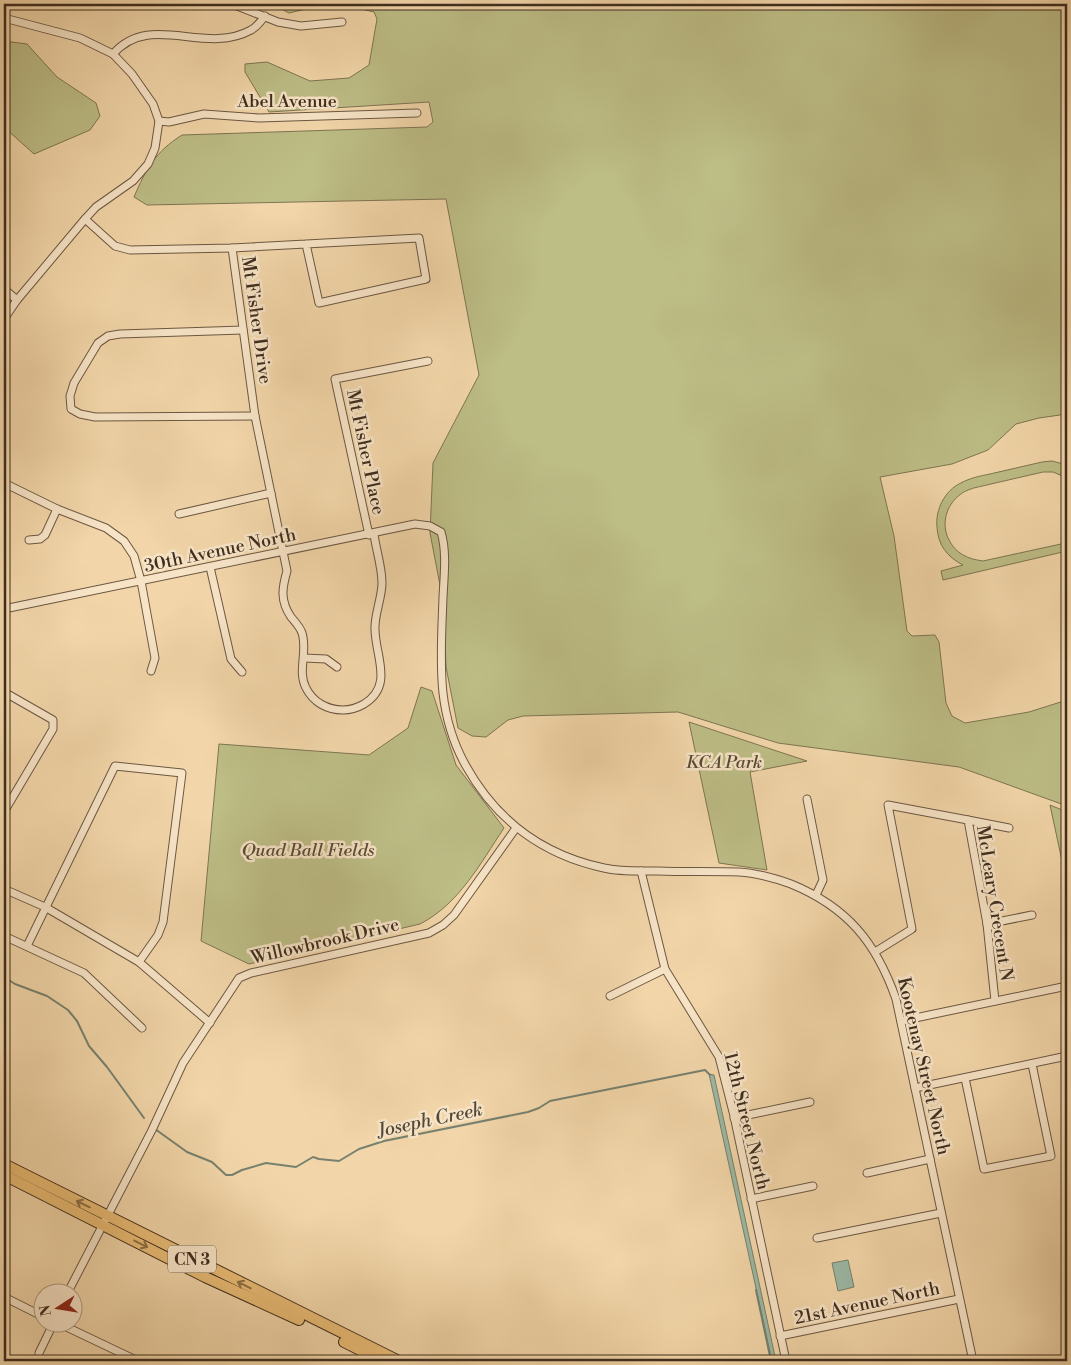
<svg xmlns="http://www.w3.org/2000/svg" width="1071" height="1365" font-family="'Libre Bodoni',serif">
	<rect width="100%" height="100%" fill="#f2d6a9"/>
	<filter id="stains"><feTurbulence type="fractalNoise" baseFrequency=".004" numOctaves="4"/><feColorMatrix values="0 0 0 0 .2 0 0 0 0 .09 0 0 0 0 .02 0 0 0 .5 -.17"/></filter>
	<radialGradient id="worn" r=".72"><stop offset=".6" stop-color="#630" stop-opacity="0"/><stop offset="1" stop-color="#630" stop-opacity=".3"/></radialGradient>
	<g fill="#bdbd86" stroke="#7e7552">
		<path d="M272,4H327L289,13Z"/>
		<path d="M339,4H1067V414L1039,418L1016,424L988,450L952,464L880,477L894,536L907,631L912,636L935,635L939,642L946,703L952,716L965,723L1029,712L1067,700V806L959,767L778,743L678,712L523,716L508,720L486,737L472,736L458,728L446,667L444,606L430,533L433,463L479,375L446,199L147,205L134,197C146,169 155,152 182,135L427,127L433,122L429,102L269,112L245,72V64L267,62L310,81L349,78L369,65L377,19L374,12Z"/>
		<path d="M4,41L27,44L57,77L96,103L100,116L90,130L34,154L4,127Z"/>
		<path d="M1052,461L1067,465V478L1053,472H1043C1026,476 1008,480 991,484C984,486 975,487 968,490C949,498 939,521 949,540C956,554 968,559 983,561L1061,544L1067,540V551L943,580L941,571L963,565C947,557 938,545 937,527C935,510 945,490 961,483C970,478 980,476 990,474C1007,470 1025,466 1042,462Z"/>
		<path d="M421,687L432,691L456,765L504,828C480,864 459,904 420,924L249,964L201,941L219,744L369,755L408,728Z"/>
		<path d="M689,722L807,761L750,772L767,870L719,863Z"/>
		<path d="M1050,805L1067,812V884Z"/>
	</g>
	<g fill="#9cb9a5" stroke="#77816f">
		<path d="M709,1074L714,1075L776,1361H772Z"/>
		<path d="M848,1260L854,1287L838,1291L832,1263Z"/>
	</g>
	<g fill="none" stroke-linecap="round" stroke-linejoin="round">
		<g stroke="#77816f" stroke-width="2">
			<path d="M4,977L15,984L47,996L68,1010L77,1021L89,1046L107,1067L144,1118"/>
			<path d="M155,1129L187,1152L212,1162L226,1175H232L242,1170L266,1163L296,1167L313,1157L319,1159L339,1161L359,1149L384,1141L528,1112L539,1108L550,1101L705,1070L710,1075"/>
			<path d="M756,1290L771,1361"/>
		</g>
		<defs>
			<g id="minor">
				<path d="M232,4L278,22L301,26L342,22"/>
				<path d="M4,18L80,38L113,54L132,74L153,104L159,121L155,148L148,164L133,181L96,207L85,219L17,300L4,319"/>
				<path d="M113,54C150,11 204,56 251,30C257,27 261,21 265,16"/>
				<path d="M159,121L169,122L204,114L259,118L417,113"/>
				<path d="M85,219L115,246L130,250L232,248L419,238L426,279L319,303L306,244"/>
				<path d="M232,248L255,416L287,571C282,588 280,601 291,617C295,622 300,627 302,633C308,652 297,671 306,688C313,702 327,710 343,710C351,710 357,708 364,704C395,685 374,654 375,627C375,613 382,597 382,583C382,567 376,550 374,534"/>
				<path d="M4,289L17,300"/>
				<path d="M243,330L120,334L108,336L98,343L74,383L70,396L71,409L80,414L95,417L255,416"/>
				<path d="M4,483L57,509L106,528L124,541L134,556L141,581L155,658L151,671"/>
				<path d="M179,514L271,493"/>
				<path d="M369,535L335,379L428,361"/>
				<path d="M29,540L40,539L45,535L57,509"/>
				<path d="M210,567L231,659L242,672"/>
				<path d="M4,609L415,524L430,526L441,532C447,552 444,576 443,597C441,658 435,711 466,766C496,820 543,855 604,868C621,872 640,871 658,871C685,872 712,871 739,872C757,873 774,878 791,884C847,907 876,942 896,999L973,1361"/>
				<path d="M304,658L326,659L337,667"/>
				<path d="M4,692L53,720V729L4,812"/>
				<path d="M807,799L823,880L816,895"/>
				<path d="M968,820L1009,828"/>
				<path d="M641,871L665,969L719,1057L734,1116L786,1361"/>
				<path d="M4,889L45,907L139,962L210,1023"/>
				<path d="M987,924L1032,915"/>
				<path d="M4,936L84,973L142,1028"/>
				<path d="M27,946L115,766L182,773L163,922L158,935L139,962"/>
				<path d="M875,952L912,929L888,805L968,820L987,924L995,1001"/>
				<path d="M610,996L665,969"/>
				<path d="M901,1021L1067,986"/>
				<path d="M965,1078L984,1169L1051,1156L1032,1064"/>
				<path d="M915,1088L1067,1056"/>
				<path d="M734,1118L810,1102"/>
				<path d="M867,1173L930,1159"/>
				<path d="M751,1199L813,1186"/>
				<path d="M817,1238L941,1213"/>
				<path d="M68,1292L152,1130L183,1063L239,978L251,973L429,933L443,925L454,915L516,828"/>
				<path d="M4,1297L42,1316"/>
				<path d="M56,1322L138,1361"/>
				<path d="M780,1336L959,1299"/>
				<path d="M39,1353L54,1322"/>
			</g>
			<g id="highway">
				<path d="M4,1164L399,1361"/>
				<path d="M4,1175L205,1277L299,1320"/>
				<path d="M344,1342L382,1361"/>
			</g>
		</defs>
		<use href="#minor" stroke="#6c5742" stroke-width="9"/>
		<use href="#highway" stroke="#3f2d1f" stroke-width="12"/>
		<use href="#minor" stroke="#f7e4c7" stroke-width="7"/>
		<use href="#highway" stroke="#e9bb74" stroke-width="10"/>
	</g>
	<defs><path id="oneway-shaft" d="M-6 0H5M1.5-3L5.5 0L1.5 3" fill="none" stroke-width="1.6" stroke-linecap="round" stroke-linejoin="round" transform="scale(1.25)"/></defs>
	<g stroke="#8c6d45">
		<use href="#oneway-shaft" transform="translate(83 1204) rotate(-154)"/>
		<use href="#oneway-shaft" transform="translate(141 1244) rotate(27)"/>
		<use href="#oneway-shaft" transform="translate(244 1285) rotate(-153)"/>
	</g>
	<g text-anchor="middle" stroke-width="5" stroke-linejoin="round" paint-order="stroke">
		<rect fill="#f7e4c7" stroke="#766451" stroke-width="1" x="168" y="1245.5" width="48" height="27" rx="4"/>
		<g font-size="16" font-weight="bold" fill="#3f2d1f">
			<text x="192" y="1265">CN 3</text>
		</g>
		<g font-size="18" fill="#3f2d1f" stroke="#f7e4c7">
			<text x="287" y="107">Abel Avenue</text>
			<text transform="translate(257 320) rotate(82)" y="6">Mt Fisher Drive</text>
			<text transform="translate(366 452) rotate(78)" y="6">Mt Fisher Place</text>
			<text transform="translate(220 550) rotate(-12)" y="6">30th Avenue North</text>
			<text transform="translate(995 903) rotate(81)" y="6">McLeary Crecent N</text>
			<text transform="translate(325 941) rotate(-13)" y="6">Willowbrook Drive</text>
			<text transform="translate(924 1066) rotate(77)" y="6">Kootenay Street North</text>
			<text transform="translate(747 1121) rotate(76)" y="6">12th Street North</text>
			<text transform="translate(867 1303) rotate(-12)" y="6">21st Avenue North</text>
		</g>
		<g font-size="18" font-style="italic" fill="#584a34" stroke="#f7e4c7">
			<text x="724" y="768">KCA Park</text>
			<text x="308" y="856">Quad Ball Fields</text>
		</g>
		<g font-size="19" font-style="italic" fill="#52493a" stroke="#f7e4c7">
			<text transform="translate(430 1119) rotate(-12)" y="7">Joseph Creek</text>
		</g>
	</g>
	<rect width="1071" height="1365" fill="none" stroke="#f2d6a9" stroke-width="20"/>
	<rect x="5" y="5" width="1061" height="1355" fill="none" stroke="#3f2d1f" stroke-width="2.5"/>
	<rect x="10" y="10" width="1051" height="1345" fill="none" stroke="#3f2d1f"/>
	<g transform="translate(58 1308) rotate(258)"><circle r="24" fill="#f7e4c7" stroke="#ad9b84"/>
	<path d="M0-4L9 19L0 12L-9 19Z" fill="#8f2418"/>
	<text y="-8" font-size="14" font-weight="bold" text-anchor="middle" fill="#3f2d1f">N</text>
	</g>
	<rect width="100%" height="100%" filter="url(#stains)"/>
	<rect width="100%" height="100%" fill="url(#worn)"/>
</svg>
